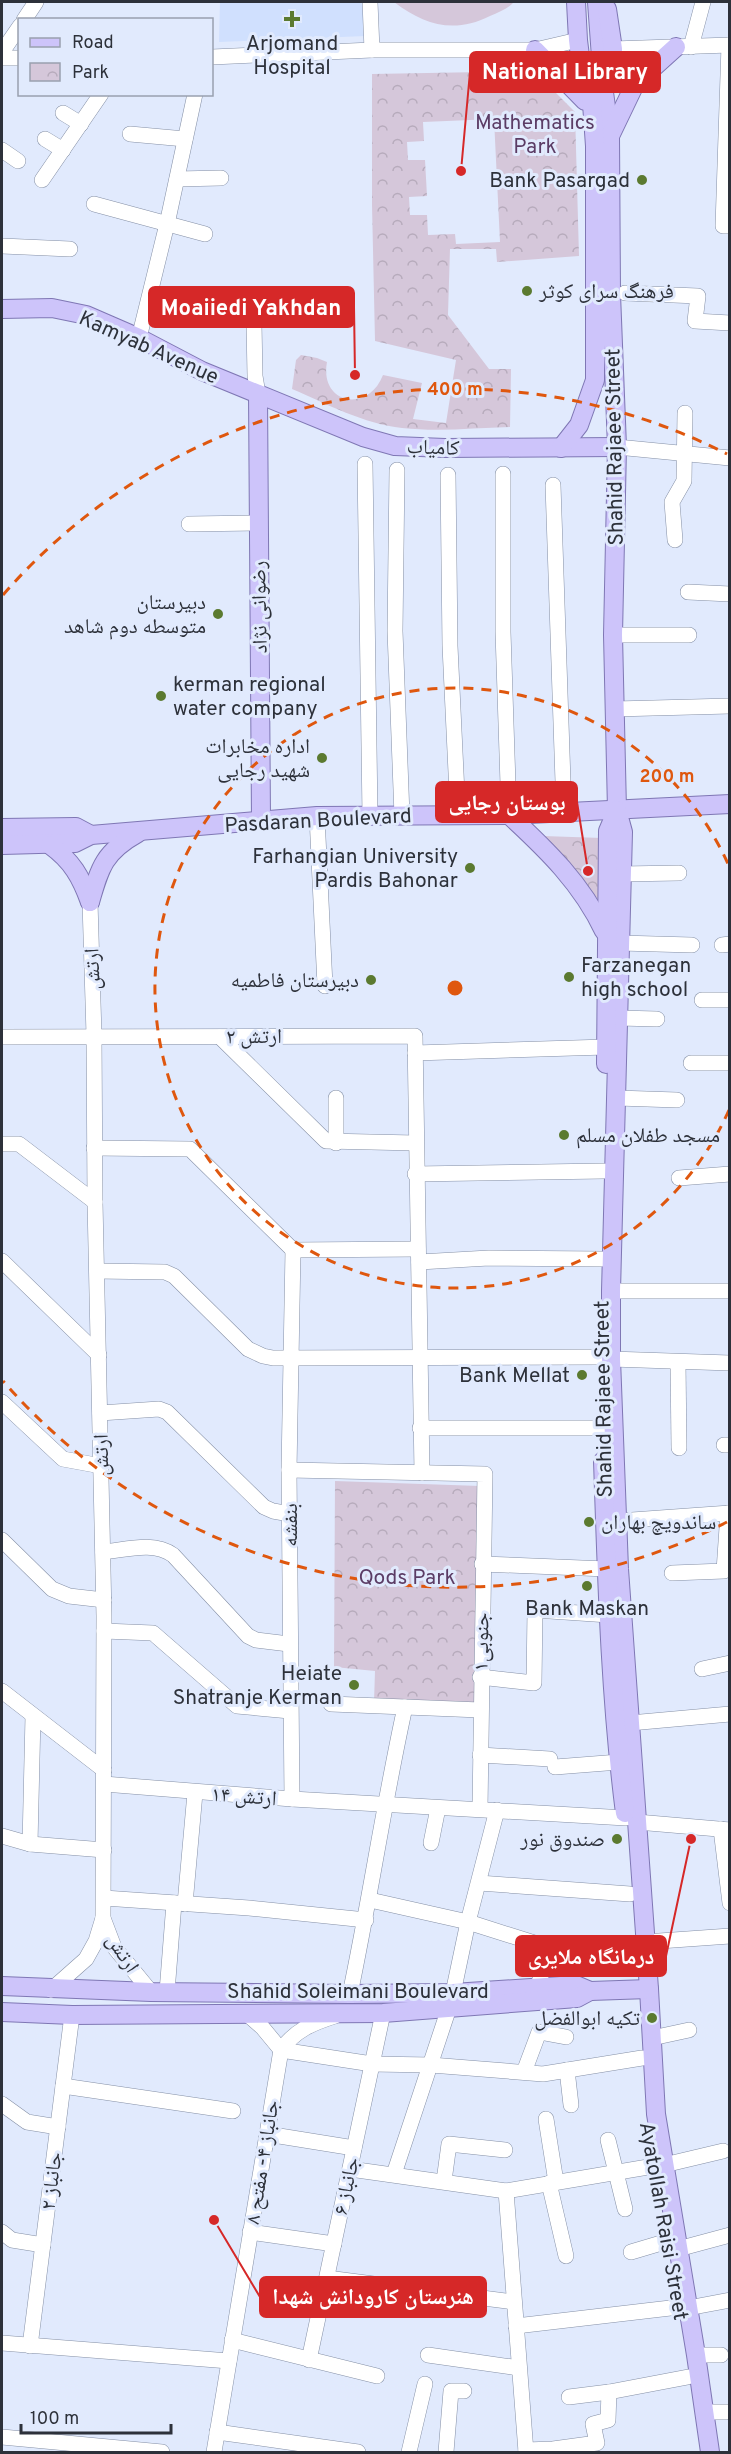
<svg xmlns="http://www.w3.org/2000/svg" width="731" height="2454" font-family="Overpass,'Noto Naskh Arabic',sans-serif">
	<defs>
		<pattern id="park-crowns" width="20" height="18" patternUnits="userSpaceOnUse" patternTransform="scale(1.5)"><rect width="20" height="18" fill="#d5c7da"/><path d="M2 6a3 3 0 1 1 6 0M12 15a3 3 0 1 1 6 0" fill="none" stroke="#b7abbc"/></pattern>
	</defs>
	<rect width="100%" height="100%" fill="#e1eafd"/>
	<path fill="#d0e0fe" d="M220,2H365L366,36L219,42Z"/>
	<g fill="url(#park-crowns)" fill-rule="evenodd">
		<path d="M534,71L575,112L579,256L497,262L496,249H450L448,315L489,369H511L510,427C474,428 438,432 402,428C364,424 327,404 292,389L296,360L301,355L317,358L327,362C319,404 368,414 383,375L422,383L413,419L446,423L456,360L375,341L372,205V74ZM494,119L500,242L456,244L455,234L428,235L427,215H410L409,197L427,196L425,160H408L407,142L424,141L423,122Z"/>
		<path d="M543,836L602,838V904Z"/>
		<path d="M335,1481L480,1486L478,1711L374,1702L375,1671L334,1667Z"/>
	</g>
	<path fill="#d5c7da" d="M394,2H514C508,9 499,12 490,16C454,34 424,25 394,2Z"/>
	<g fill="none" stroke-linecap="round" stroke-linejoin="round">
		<defs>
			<g id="minor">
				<path d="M370,2L372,50"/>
				<path d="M24,20L36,2"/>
				<path d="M729,45L723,226H730"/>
				<path d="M691,47L703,2"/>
				<path d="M613,49L730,45"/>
				<path d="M2,52L20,26"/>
				<path d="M212,57L372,50H535L578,40"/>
				<path d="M2,58H20"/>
				<path d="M63,113L81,124"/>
				<path d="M130,134L185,139"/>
				<path d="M45,139L63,150"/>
				<path d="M2,150L18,161"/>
				<path d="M177,179L221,178"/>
				<path d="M42,180L101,94"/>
				<path d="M94,204L205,234"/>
				<path d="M2,246L70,249"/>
				<path d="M625,293L698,296L695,321L730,323"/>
				<path d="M254,324L255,376L258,394"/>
				<path d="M139,338L167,224L195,94"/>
				<path d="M617,447L730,458"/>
				<path d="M365,464L370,816"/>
				<path d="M397,470L395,631L402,816"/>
				<path d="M503,474V632L509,815"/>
				<path d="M448,475L450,646L458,815"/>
				<path d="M553,485L564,812"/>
				<path d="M189,524L258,523"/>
				<path d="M675,540L672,502L684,481L685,413"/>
				<path d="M688,592L730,594"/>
				<path d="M613,635H689"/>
				<path d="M615,709L730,706"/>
				<path d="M317,816L325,986"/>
				<path d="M622,874L679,873"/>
				<path d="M90,902L94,1035L95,1202L104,1616L103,1918L114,1947L151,1992"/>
				<path d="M620,943L692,945"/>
				<path d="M722,945L730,944"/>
				<path d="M702,1000H730"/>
				<path d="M619,1018L657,1019"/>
				<path d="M2,1037L415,1036L422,1473"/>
				<path d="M220,1037L326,1141L415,1143"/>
				<path d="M415,1053L606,1047"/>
				<path d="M691,1063H730"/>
				<path d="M336,1098V1143"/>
				<path d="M617,1098L677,1100"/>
				<path d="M2,1144H19L95,1202"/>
				<path d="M94,1148L190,1149L293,1250"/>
				<path d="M415,1174L604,1171"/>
				<path d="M679,1178L730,1174"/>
				<path d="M293,1250L418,1249"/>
				<path d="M2,1261L99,1355"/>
				<path d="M419,1262L489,1258L602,1259"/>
				<path d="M97,1271L165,1272L174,1276L248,1349L263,1356L273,1358L602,1357"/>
				<path d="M611,1291H730"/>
				<path d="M611,1359L730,1363"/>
				<path d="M678,1362L679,1448"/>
				<path d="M2,1402L63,1459L101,1466"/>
				<path d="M100,1413L159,1409L167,1412L264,1507L273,1511L290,1514"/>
				<path d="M420,1428H602"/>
				<path d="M724,1445H730"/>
				<path d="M289,1470L485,1474L480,1809"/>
				<path d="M618,1521L730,1513"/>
				<path d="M2,1540L52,1589L69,1596L104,1600"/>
				<path d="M103,1552C126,1550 153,1541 173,1555L248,1636L256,1640L289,1644"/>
				<path d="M482,1564L607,1569"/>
				<path d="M672,1573L724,1571L728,1513"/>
				<path d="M104,1631L153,1633L237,1706L290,1711"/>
				<path d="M702,1669L730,1663"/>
				<path d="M480,1677L534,1683L535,1610L609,1615"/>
				<path d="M2,1691L104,1770"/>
				<path d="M331,1704L480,1710"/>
				<path d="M630,1723L730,1714"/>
				<path d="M480,1755L550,1759"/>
				<path d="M555,1767L619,1762"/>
				<path d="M104,1784L292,1799L626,1818"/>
				<path d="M292,1799L289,1470L293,1250"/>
				<path d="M637,1822L730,1830"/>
				<path d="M721,1829L730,1903"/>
				<path d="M2,1836L30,1844L104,1850"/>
				<path d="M431,1843L438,1808"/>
				<path d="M30,1844L33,1716"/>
				<path d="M479,1883L630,1894"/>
				<path d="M104,1898L249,1908L366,1920"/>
				<path d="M370,1900L468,1922L547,1947L549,1952L537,1988"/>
				<path d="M185,1904L195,1793"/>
				<path d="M645,1942L730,1936"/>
				<path d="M51,1990L86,1959L96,1941L103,1918"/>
				<path d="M167,1992L174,1903"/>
				<path d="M453,1993L468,1922L497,1810"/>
				<path d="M350,1994C370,1899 384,1802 405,1707"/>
				<path d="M246,2013L262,2027L281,2050"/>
				<path d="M652,2038L689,2030"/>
				<path d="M281,2050L372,2064L431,2065L543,2074L642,2058"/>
				<path d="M567,2070L571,2105"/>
				<path d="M524,2072L539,2032L566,2037"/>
				<path d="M63,2086L233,2111"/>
				<path d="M2,2104L27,2122L58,2127"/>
				<path d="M546,2119L556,2182"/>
				<path d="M267,2134L354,2148"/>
				<path d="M608,2140L625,2209"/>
				<path d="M664,2165L723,2151"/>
				<path d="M350,2169L506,2191L654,2166"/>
				<path d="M394,2174L449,2008"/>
				<path d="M444,2181L449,2144L505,2150"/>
				<path d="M549,2183L566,2256"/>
				<path d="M506,2191L526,2452"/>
				<path d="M2,2232L12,2240L43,2245"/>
				<path d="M250,2232L334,2244"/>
				<path d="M678,2249L730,2235"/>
				<path d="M631,2252L668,2241"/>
				<path d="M327,2278L514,2302"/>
				<path d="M688,2308L730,2300"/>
				<path d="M516,2326L679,2307"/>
				<path d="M232,2340L377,2376"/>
				<path d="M2,2343L229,2361"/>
				<path d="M30,2346L72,2015"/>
				<path d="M428,2355L519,2368"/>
				<path d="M696,2355H721"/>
				<path d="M309,2360L383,2013"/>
				<path d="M569,2397L609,2392L688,2377"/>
				<path d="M704,2412H727"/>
				<path d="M217,2432L358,2452"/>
				<path d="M2,2437L162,2452"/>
				<path d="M526,2450L553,2449L597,2443L593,2424L608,2420L609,2392"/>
				<path d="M214,2452L281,2050C295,2030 313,2023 335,2016"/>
				<path d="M409,2452L425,2384"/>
				<path d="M446,2452L451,2391H464"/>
			</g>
			<g id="major">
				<path d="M576,2L578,40L584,89"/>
				<path d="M597,2L603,85L610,136L611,294L617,447L613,635L617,810L623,832L611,1291V1359L619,1569L649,1989L656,2114L696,2355L710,2452"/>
				<path d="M607,9L613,49L612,83"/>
				<path d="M535,50L585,101"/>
				<path d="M610,136L635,84L676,47"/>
				<path d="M2,309L52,308L86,315L139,338L202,371L363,437L395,446L445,448L617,447"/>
				<path d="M258,394L261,820"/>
				<path d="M561,448L579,425L595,380V146L590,75"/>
				<path d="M509,815C547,850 582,884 604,931"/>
				<path d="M2,828L76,827L91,835"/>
				<path d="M2,845L75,843L91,835L317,816L509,815L730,804"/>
				<path d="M50,845C72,861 81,877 90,902"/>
				<path d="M90,902C100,867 104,852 138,833"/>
				<path d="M606,1064L608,831L617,810"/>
				<path d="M603,1461C607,1578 610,1696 625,1813"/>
				<path d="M2,1986L151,1992L350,1994L453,1993L576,1985L590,1991L649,1989"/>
				<path d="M2,2012L72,2015L383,2013L577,1998L590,1991"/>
			</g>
		</defs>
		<use href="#minor" stroke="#8590a6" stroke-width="16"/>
		<use href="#major" stroke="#7f77b4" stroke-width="20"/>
		<use href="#minor" stroke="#fff" stroke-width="15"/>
		<use href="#major" stroke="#cdc4fa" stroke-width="18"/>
	</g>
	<g fill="none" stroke="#df570e" stroke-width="3" stroke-dasharray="10 8">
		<path d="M729 1110A300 300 0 1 1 729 866"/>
		<path d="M727 1522A599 599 0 0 1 3 1381M3 595A599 599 0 0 1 727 454"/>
	</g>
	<g fill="#5b7a30" stroke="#e1eafd" stroke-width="2">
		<path d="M289 10h6v6h6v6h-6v6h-6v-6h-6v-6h6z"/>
		<circle cx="642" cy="180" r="6"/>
		<circle cx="527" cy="291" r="6"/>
		<circle cx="218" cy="614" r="6"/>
		<circle cx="161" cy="696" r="6"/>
		<circle cx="322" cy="758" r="6"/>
		<circle cx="470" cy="868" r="6"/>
		<circle cx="569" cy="977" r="6"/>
		<circle cx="371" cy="980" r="6"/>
		<circle cx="564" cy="1135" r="6"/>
		<circle cx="582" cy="1375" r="6"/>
		<circle cx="589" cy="1522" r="6"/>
		<circle cx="587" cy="1586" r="6"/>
		<circle cx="354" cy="1685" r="6"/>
		<circle cx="617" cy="1839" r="6"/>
		<circle cx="652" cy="2018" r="6"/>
	</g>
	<g text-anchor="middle" stroke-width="6" stroke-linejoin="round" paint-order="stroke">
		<g font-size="21" fill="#2d313a" stroke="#e1eafd" text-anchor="end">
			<text x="292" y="50" text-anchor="middle">Arjomand<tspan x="292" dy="24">Hospital</tspan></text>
			<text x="630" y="187">Bank Pasargad</text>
			<text x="539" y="298" text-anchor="start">فرهنگ سرای کوثر</text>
			<text x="206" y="609">دبیرستان<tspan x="206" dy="24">متوسطه دوم شاهد</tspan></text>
			<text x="173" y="691" text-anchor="start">kerman regional<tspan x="173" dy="24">water company</tspan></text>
			<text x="310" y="753">اداره مخابرات<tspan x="310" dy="24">شهید رجایی</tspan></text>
			<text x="458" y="863">Farhangian University<tspan x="458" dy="24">Pardis Bahonar</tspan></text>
			<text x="581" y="972" text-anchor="start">Farzanegan<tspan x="581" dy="24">high school</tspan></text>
			<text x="359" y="987">دبیرستان فاطمیه</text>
			<text x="576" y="1142" text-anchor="start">مسجد طفلان مسلم</text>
			<text x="570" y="1382">Bank Mellat</text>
			<text x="601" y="1529" text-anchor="start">ساندویچ بهاران</text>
			<text x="587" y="1615" text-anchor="middle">Bank Maskan</text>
			<text x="342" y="1680">Heiate<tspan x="342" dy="24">Shatranje Kerman</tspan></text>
			<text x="605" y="1846">صندوق نور</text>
			<text x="640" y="2025">تکیه ابوالفضل</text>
		</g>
		<g font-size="21" fill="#5b3c65" stroke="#e1eafd">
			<text x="535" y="129">Mathematics<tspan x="535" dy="24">Park</tspan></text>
			<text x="407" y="1584">Qods Park</text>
		</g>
		<g font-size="21" fill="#2d313a" stroke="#e1eafd">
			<text transform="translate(149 347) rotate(24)" y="7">Kamyab Avenue</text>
			<text transform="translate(433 447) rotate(2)" y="7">کامیاب</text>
			<text transform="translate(614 447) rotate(-91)" y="7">Shahid Rajaee Street</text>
			<text transform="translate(259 607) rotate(-91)" y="7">رضوانی نژاد</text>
			<text transform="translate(318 820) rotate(-3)" y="7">Pasdaran Boulevard</text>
			<text transform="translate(92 969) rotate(-92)" y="7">ارتش</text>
			<text x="254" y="1043">ارتش ۲</text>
			<text transform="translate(603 1399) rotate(-91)" y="7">Shahid Rajaee Street</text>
			<text transform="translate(101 1455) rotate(-91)" y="7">ارتش</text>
			<text transform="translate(290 1525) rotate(-90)" y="7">بنفشه</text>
			<text transform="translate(481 1642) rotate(-89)" y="7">جنوبی۱</text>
			<text transform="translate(244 1796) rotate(4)" y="7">ارتش ۱۴</text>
			<text transform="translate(123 1953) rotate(57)" y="7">ارتش</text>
			<text x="358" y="1998">Shahid Soleimani Boulevard</text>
			<text transform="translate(262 2162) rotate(-81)" y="7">جانباز ۴- مفتح ۸</text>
			<text transform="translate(51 2181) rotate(-83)" y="7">جانباز ۲</text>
			<text transform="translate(346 2186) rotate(-78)" y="7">جانباز ۶</text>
			<text transform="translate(664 2221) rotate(80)" y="7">Ayatollah Raisi Street</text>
		</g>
	</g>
	<circle cx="455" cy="988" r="9" fill="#df570e" stroke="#e1eafd" stroke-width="3"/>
	<g font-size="18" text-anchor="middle" font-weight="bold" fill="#df570e" stroke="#e1eafd" stroke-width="6" stroke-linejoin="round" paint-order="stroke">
		<text x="455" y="395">400 m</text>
		<text x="667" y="782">200 m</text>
	</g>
	<path fill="none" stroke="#d62828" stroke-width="2" d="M461 171L470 72M355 375L354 307M588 871L577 802M691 1839L666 1956M214 2220L260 2297"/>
	<g fill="#d62828" stroke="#e1eafd" stroke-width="2">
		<circle cx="461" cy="171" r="6"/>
		<circle cx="355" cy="375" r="6"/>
		<circle cx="588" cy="871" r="6"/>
		<circle cx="691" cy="1839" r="6"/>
		<circle cx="214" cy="2220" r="6"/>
	</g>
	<g fill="#d62828" stroke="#d62828" stroke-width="2">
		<rect x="470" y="52" width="190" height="40" rx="6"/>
		<rect x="149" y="287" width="205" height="40" rx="6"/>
		<rect x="436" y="782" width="141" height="40" rx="6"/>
		<rect x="516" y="1936" width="150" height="40" rx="6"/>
		<rect x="260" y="2277" width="226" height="40" rx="6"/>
	</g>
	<g font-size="22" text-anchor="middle" font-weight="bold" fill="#fff">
		<text x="565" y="79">National Library</text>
		<text x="251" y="315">Moaiiedi Yakhdan</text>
		<text x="507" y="810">بوستان رجایی</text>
		<text x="591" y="1964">درمانگاه ملایری</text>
		<text x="373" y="2304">هنرستان کارودانش شهدا</text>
	</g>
	<rect width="731" height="2454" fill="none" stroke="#2d313a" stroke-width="6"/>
	<rect x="18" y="18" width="195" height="78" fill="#e1eafd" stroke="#99a0af" stroke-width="1.5"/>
	<rect x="30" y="38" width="30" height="9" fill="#cdc4fa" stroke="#99a0af" stroke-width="1.5"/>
	<text x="72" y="48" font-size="18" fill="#2d313a">Road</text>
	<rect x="30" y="63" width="30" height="18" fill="url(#park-crowns)" stroke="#99a0af" stroke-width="1.5"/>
	<text x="72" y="78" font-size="18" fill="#2d313a">Park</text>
	<path d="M21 2424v9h150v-9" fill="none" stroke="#2d313a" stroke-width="3"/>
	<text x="30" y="2424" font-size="18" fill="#2d313a" stroke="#e1eafd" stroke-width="4.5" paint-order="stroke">100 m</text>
</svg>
